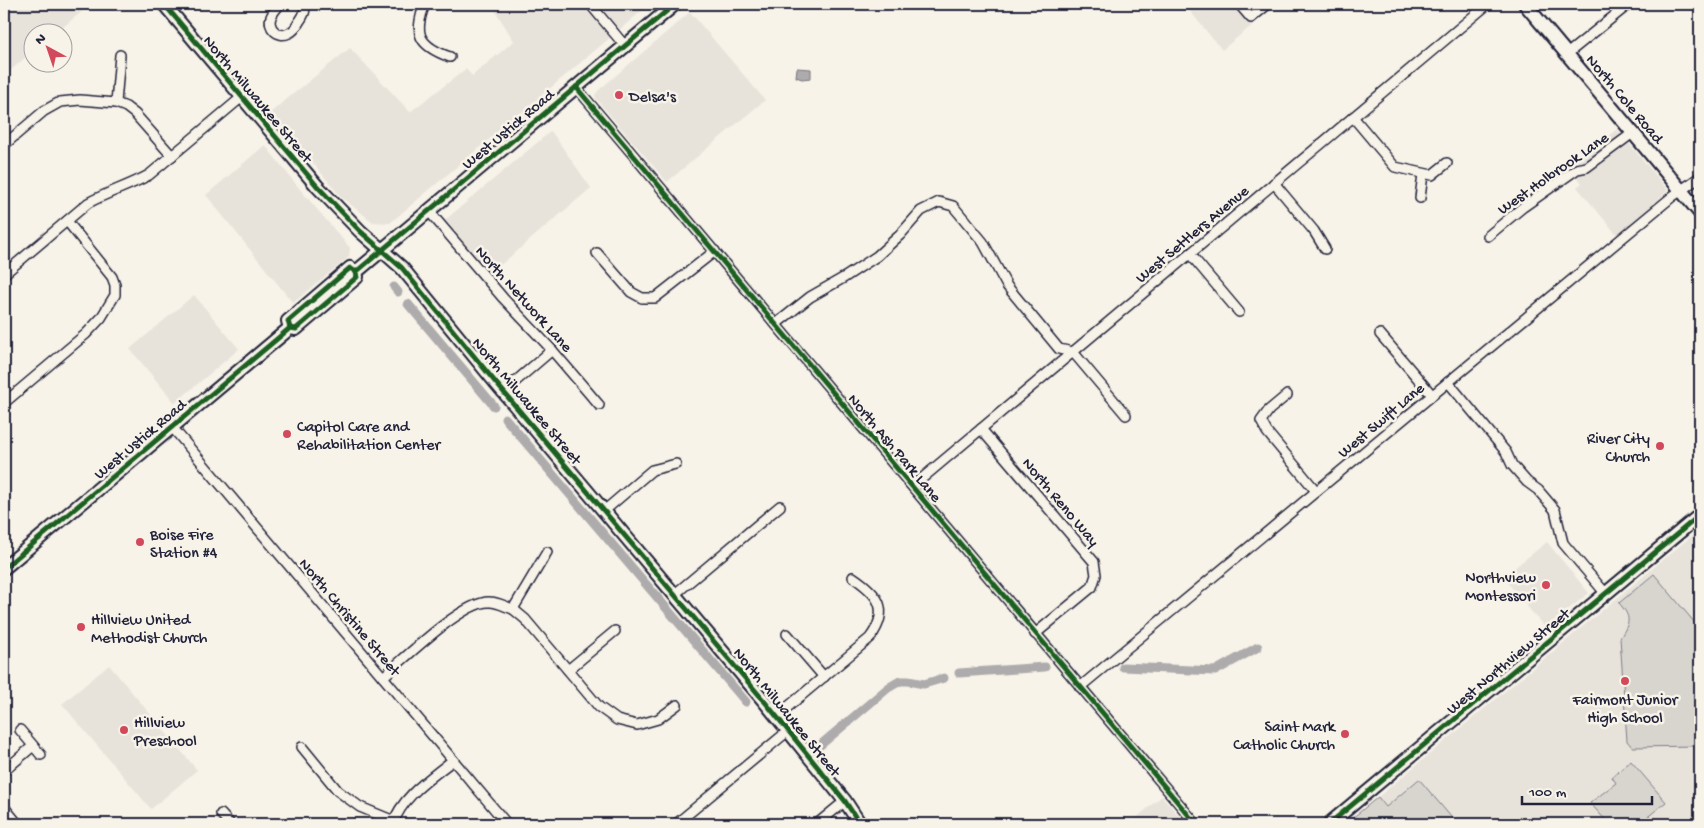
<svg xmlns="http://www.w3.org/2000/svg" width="1704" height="828" font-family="'Gochi Hand',sans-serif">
	<rect width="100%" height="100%" fill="#f7f3e8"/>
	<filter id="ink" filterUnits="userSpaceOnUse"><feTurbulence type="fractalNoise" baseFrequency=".02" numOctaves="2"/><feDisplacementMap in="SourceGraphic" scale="10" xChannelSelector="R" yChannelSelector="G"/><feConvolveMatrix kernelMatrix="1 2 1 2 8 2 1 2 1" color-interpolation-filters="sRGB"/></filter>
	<g filter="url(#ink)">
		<g fill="#e7e3db">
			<path d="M4,4H91L57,32H32V52L4,76Z"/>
			<path d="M491,4H650L390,223L373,222L341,197L271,112L350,48L410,112L466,69L472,76L514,41Z"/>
			<path d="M1184,4H1278L1222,50Z"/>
			<path d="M690,12L765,100L667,182L596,99L595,95L599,90Z"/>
			<path d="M1617,129L1668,190L1643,215L1618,236L1577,187L1582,183L1569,168Z"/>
			<path d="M551,131L591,188L490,274L445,220Z"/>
			<path d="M265,145L299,188L350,248L349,257L293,303L206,195Z"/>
			<path d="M194,295L239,349L175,403L130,349Z"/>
			<path d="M1700,529V824H1400L1378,797Z"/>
			<path d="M1547,542L1589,593L1545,628L1503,577Z"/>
			<path d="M109,665L197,770L151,809L62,704Z"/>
			<path d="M1162,796L1186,824H1129Z"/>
		</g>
		<g fill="#d8d5cf" stroke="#7d7c85">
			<path d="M1654,574L1700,629V746L1632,747L1627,741L1620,638C1630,622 1632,618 1619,603Z"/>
			<path d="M1631,761L1666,802L1639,824H1609L1590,803L1616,783L1612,777Z"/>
			<path d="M1419,779L1457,824H1345L1378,797L1386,807Z"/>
		</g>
		<path fill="#aeabad" stroke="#76747f" d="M797,68L811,69V78L802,79L796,77Z"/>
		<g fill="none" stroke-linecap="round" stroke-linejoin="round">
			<g stroke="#aeabad" stroke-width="9">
				<path d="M394,287L398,292"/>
				<path d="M408,304L494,406"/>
				<path d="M505,418L746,702"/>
				<path d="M1123,667L1215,671L1258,647"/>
				<path d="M959,673L1045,667"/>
				<path d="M818,747L888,688L900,681H908L924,684L944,678"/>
			</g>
			<defs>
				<g id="street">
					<path d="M280,4C277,8 273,12 271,17C267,27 278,39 289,33C294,31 297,26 299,22C304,15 306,11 304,4"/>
					<path d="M425,4C413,34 419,46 450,57"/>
					<path d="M590,4L625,46"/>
					<path d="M1239,4L1251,18L1268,4"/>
					<path d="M1567,54L1629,4"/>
					<path d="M576,87L1196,824"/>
					<path d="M116,103L120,55"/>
					<path d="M1353,117L1395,167L1432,175L1447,163"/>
					<path d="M4,145L44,111L60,102L80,100L116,103L126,107L135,114L172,156"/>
					<path d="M1274,183L1314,231L1325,249"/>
					<path d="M1420,198L1423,174"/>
					<path d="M428,210L503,298L552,350L599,405"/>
					<path d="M1488,236L1523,207L1577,169L1587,167L1634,132"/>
					<path d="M597,253L631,292L642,298H655L715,251"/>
					<path d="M1190,254L1239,312"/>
					<path d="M4,274L88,203C108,192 129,186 149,175L242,97"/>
					<path d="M776,324L810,297L845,277L877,256L900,235L921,211L939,202L953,206L983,242L1007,286L1059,349L1073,352L1126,415"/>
					<path d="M1380,334L1432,395"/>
					<path d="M1448,382L1506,452L1512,465L1527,482L1538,490L1555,510L1563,543L1606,594"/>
					<path d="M503,392L552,350"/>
					<path d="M1287,395L1269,410L1261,421L1267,432L1316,491"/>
					<path d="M4,403L86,334L101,318L115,295V285L112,277L67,221"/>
					<path d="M172,427L507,824"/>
					<path d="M981,429L1094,562L1096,575L1092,587L1035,634"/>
					<path d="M913,486L1488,4"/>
					<path d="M604,511L652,470L676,464"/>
					<path d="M675,594L780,506"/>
					<path d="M513,609L525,619L599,707L617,720L637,725L658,719L677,705"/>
					<path d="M787,634L824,677"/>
					<path d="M568,670L615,631"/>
					<path d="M383,677C405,658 464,600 490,602C498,602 506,607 513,609L547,552"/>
					<path d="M1080,687L1673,196L1700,177"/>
					<path d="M777,716L870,638C891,609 878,594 853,577"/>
					<path d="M20,730L41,755"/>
					<path d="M302,747L338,791L360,807L394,821"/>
					<path d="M4,771L33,746"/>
					<path d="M4,807L18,824"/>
					<path d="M221,814L230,824"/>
					<path d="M393,824C402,796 431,778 453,760"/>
					<path d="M676,824L788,731"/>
					<path d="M817,824L845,801"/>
				</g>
				<g id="secondary">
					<path d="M164,4L317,186L360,231L402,268L496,383L765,702L845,801L860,824"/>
					<path d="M1525,4L1700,213"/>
					<path d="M356,272L675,4"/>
					<path d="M290,328L288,321L350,268L356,272"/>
					<path d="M4,568L290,328L296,329L357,277L356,272"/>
					<path d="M1329,824L1700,515"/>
				</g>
			</defs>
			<use href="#street" stroke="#22223b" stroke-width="12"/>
			<use href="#secondary" stroke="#22223b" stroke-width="16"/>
			<use href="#street" stroke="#f7f3e8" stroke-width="9"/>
			<use href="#secondary" stroke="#f7f3e8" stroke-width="12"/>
			<defs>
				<g id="cycleway">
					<path d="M164,4L317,186L360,231L402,268L496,383L765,702L845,801L860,824"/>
					<path d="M576,87L1196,824"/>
					<path d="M356,272L675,4"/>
					<path d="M290,328L288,321L350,268L356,272"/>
					<path d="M4,568L290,328L296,329L357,277L356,272"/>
					<path d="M1329,824L1700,515"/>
				</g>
			</defs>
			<use href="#cycleway" stroke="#f7f3e8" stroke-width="8"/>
			<use href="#cycleway" stroke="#1b5e20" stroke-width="5"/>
		</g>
	</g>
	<g fill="#d1495b" stroke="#f7f3e8" stroke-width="2">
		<circle cx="619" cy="95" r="5"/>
		<circle cx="287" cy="434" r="5"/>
		<circle cx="1660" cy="446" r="5"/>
		<circle cx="140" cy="542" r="5"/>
		<circle cx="1546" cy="585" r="5"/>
		<circle cx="81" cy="627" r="5"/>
		<circle cx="1625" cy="681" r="5"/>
		<circle cx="124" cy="730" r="5"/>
		<circle cx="1345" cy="734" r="5"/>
	</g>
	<g text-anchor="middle" stroke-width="5" stroke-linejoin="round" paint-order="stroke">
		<g font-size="16" fill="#22223b" stroke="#f7f3e8" text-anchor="start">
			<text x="629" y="101">Delsa's</text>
			<text x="297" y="431">Capitol Care and<tspan x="297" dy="18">Rehabilitation Center</tspan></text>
			<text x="1650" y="443" text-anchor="end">River City<tspan x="1650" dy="18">Church</tspan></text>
			<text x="150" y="539">Boise Fire<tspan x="150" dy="18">Station #4</tspan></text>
			<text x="1536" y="582" text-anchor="end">Northview<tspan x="1536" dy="18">Montessori</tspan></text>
			<text x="91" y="624">Hillview United<tspan x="91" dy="18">Methodist Church</tspan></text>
			<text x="1625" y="704" text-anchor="middle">Fairmont Junior<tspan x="1625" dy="18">High School</tspan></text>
			<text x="134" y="727">Hillview<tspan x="134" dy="18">Preschool</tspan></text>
			<text x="1335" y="731" text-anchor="end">Saint Mark<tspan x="1335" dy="18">Catholic Church</tspan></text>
		</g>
		<g font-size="16" fill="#22223b" stroke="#f7f3e8">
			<text transform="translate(259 98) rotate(50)" y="6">North Milwaukee Street</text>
			<text transform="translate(1626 98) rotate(50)" y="6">North Cole Road</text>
			<text transform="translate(507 128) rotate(-40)" y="6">West Ustick Road</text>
			<text transform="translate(1552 172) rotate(-35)" y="6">West Holbrook Lane</text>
			<text transform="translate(1191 233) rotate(-40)" y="6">West Settlers Avenue</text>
			<text transform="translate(525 298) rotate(48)" y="6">North Network Lane</text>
			<text transform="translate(528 400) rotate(50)" y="6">North Milwaukee Street</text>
			<text transform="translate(1380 419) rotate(-40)" y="6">West Swift Lane</text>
			<text transform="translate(139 438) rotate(-40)" y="6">West Ustick Road</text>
			<text transform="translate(896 447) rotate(50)" y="6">North Ash Park Lane</text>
			<text transform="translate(1062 501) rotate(50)" y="6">North Reno Way</text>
			<text transform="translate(351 616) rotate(50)" y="6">North Christine Street</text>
			<text transform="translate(1507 660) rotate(-40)" y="6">West Northview Street</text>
			<text transform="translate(788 711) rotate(51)" y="6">North Milwaukee Street</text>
		</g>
	</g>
	<rect width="1704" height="828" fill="none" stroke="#f7f3e8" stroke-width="20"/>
	<rect x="10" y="10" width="1684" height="808" fill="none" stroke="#22223b" stroke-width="2" filter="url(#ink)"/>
	<g transform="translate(48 48) rotate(320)"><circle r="24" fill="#f7f3e8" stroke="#a29fa3"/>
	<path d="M0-4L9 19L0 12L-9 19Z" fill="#d1495b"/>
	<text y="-8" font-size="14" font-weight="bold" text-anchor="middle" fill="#22223b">N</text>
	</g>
	<path d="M1522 796v8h130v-8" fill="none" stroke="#22223b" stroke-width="2.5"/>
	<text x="1529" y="796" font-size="15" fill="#22223b" stroke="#f7f3e8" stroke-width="4" paint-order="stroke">100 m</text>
</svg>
